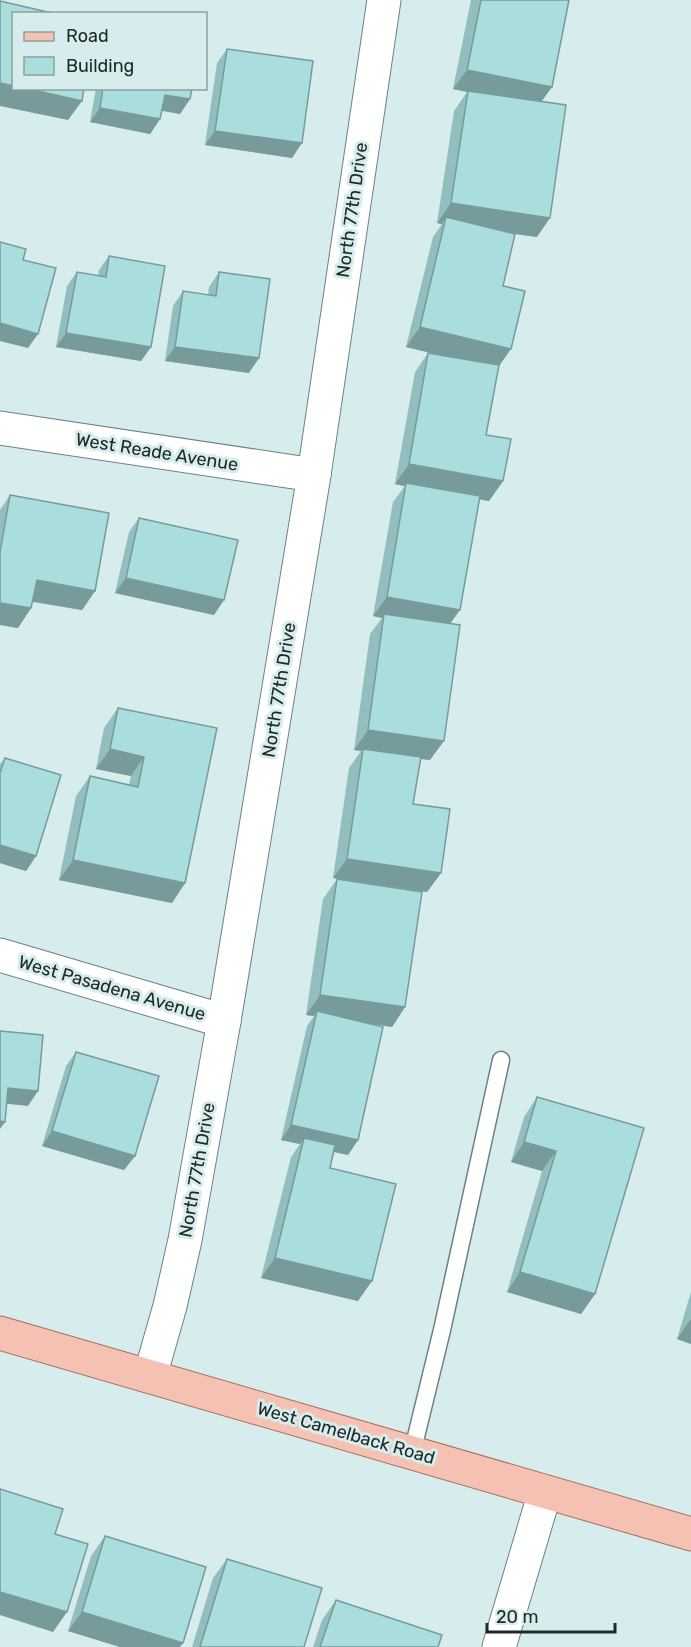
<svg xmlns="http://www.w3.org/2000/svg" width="691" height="1647" font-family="Rubik,sans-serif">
	<rect width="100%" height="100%" fill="#d7ecec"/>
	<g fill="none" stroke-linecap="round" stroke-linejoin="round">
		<defs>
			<path id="lane" d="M412,1453L442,1330L501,1060"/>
			<g id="street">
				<path d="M0,428L314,475"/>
				<path d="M0,955L224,1021"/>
				<path d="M150,1376L170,1306L185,1240L224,1021L314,475L384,0"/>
				<path d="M499,1647L545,1492"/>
			</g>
			<path id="primary" d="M0,1333L691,1534"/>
		</defs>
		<use href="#lane" stroke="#6d8181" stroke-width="19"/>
		<use href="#street" stroke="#6d8181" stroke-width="35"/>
		<use href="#primary" stroke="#a57061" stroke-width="35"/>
		<use href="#lane" stroke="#fff" stroke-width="16"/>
		<use href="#street" stroke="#fff" stroke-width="33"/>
		<use href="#primary" stroke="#f4c1b2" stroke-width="33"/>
	</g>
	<g fill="#92bebf">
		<path d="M471,0H569L552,87L541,102L537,237L515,234L503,286L498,367L486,435L503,481L489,501L479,499L460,610L450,624L430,760L420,759L413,804L441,873L427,892L333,878L349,768L361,751L354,750L370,634L382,618L373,616L393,502L405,486L395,484L415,372L428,353L437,354L406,347L433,237L442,224L437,223L454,111L467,92L453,89Z"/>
		<path d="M227,49L292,158L205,145L217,63Z"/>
		<path d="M96,88H192L190,99L180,114L162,111L160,119L150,134L90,122Z"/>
		<path d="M109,256L151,347L141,361L56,347L67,286L77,272L98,276L99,270Z"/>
		<path d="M219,272L249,373L165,361L173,306L183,291L208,295L209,287Z"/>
		<path d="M10,495L95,591L82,610L33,602L31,608L18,628L0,625V510Z"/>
		<path d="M139,518L214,615L115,593L129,532Z"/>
		<path d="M118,708L217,728L185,883L172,903L59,880L76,796L90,776L129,785L131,776L96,769L104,728Z"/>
		<path d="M5,758L36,856L26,871L0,863V764Z"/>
		<path d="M337,879L405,1007L392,1027L374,1024L358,1140L348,1155L334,1152L330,1168L358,1301L261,1278L291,1157L300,1144L281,1140L307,1026L314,1016L306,1015L323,899Z"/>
		<path d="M76,1052L135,1156L124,1170L42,1146L66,1066Z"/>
		<path d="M537,1097L644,1128L595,1294L581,1314L507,1292L542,1171L511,1162L524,1117Z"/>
		<path d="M691,1292V1344L677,1339Z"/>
		<path d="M105,1536L183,1643L180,1647H120L68,1631L91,1556Z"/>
		<path d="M227,1559L304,1647H192L213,1578Z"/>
		<path d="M336,1600L438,1647H313L322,1620Z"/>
	</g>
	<g fill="#779b9b">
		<path d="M467,70L552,87L538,106L453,89Z"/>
		<path d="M0,83L14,86V88H25L82,101L68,120L0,106Z"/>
		<path d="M165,95L190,99L180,114L155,109Z"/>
		<path d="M100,108L160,119L150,134L90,122Z"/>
		<path d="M215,131L302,143L292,158L205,145Z"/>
		<path d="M451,203L550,218L537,237L445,224L446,217L442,224L437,223Z"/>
		<path d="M0,323L38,334L28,348L0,341Z"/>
		<path d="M420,327L511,349L497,369L406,347Z"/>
		<path d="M66,333L151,347L141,361L56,347Z"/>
		<path d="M175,347L259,358L249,373L165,361Z"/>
		<path d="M409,464L503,481L489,501L406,486V483L404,486L395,484Z"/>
		<path d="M126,578L224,600L214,615L115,593Z"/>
		<path d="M37,580L95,591L82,610L23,600Z"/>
		<path d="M387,597L460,610L446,629L384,614L382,618L373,616Z"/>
		<path d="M0,603L31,608L18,628L0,625Z"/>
		<path d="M368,730L444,741L430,760L363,751V749L361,751L354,750Z"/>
		<path d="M110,749L144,757L131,776L96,769Z"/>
		<path d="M0,845L36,856L26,871L0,863Z"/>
		<path d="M347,859L441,873L427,892L333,878Z"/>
		<path d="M73,860L185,883L172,903L59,880Z"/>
		<path d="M320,995L405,1007L392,1027L316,1016L317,1011L314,1016L306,1015Z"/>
		<path d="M8,1088L38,1091L28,1106L0,1103Z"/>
		<path d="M0,1121L5,1122L0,1129Z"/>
		<path d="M291,1125L358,1140L348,1155L303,1145L304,1138L300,1144L281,1140Z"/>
		<path d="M52,1131L135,1156L124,1170L42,1146Z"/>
		<path d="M524,1142L556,1151L542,1171L511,1162Z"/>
		<path d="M275,1258L372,1281L358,1301L261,1278Z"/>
		<path d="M520,1272L595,1294L581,1314L507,1292Z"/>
		<path d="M690,1320H691V1344L677,1339Z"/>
		<path d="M0,1592L67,1612L53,1632L0,1615Z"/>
		<path d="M82,1612L183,1643L180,1647H120L68,1631Z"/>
	</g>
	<g fill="#aaddde" stroke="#779b9b" stroke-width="1.5">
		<path d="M481,0H569L552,87L467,70Z"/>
		<path d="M0,1L56,14H14V86L0,83Z"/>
		<path d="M227,49L313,61L302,143L215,131Z"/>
		<path d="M25,88H84L82,101Z"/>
		<path d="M103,88H192L190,99L165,95L160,119L100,108Z"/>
		<path d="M468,91L566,105L550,218L451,203Z"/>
		<path d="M446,217L515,234L503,286L525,291L511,349L420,327Z"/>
		<path d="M0,242L26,249L23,260L56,268L38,334L0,323Z"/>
		<path d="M109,256L165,266L151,347L66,333L77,272L106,277Z"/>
		<path d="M219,272L270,279L259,358L175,347L183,291L216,296Z"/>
		<path d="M428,353L499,365L486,435L511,439L503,481L409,464Z"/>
		<path d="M406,483L480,496L460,610L387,597Z"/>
		<path d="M10,495L109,513L95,591L37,580L31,608L0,603V552Z"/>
		<path d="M139,518L238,540L224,600L126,578Z"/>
		<path d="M384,614L460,625L444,741L368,730Z"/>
		<path d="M118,708L217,728L185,883L73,860L90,776L138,787L144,757L110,749Z"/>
		<path d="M363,749L421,757L413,804L450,809L441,873L347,859Z"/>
		<path d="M5,758L61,775L36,856L0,845V773Z"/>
		<path d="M337,879L422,892L405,1007L320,995Z"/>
		<path d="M317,1011L383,1027L358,1140L291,1125Z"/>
		<path d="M0,1031L43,1035L38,1091L8,1088L5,1122L0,1121Z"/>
		<path d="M76,1052L159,1076L135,1156L52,1131Z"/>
		<path d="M537,1097L644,1128L595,1294L520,1272L556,1151L524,1142Z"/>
		<path d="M304,1138L335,1145L330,1168L396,1184L372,1281L275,1258Z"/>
		<path d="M0,1489L63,1509L55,1534L88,1544L67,1612L0,1592Z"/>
		<path d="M105,1536L206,1567L183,1643L82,1612Z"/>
		<path d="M227,1559L322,1588L304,1647H200Z"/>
		<path d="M336,1600L442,1635L438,1647H320Z"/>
	</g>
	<g text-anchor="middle" stroke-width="6" stroke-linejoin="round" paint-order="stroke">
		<g font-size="18" fill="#202828" stroke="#d7ecec">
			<text transform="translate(352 210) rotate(-82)" y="6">North 77th Drive</text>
			<text transform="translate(157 452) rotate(9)" y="6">West Reade Avenue</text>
			<text transform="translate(279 690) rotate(-81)" y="6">North 77th Drive</text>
			<text transform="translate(112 988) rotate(16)" y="6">West Pasadena Avenue</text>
			<text transform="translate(197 1170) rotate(-80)" y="6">North 77th Drive</text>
			<text transform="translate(346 1433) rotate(16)" y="6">West Camelback Road</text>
		</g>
	</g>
	<rect x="12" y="12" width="195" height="78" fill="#d7ecec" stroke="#8e9e9e" stroke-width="1.5"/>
	<rect x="24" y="32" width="30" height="9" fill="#f4c1b2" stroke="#8e9e9e" stroke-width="1.5"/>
	<text x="66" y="42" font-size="18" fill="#202828">Road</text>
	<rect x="24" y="57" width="30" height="18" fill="#aaddde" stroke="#8e9e9e" stroke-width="1.5"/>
	<text x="66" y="72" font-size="18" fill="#202828">Building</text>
	<path d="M487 1623v9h128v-9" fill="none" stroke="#202828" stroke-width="3"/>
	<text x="496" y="1623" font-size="18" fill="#202828" stroke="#d7ecec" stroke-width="4.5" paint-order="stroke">20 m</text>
</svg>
